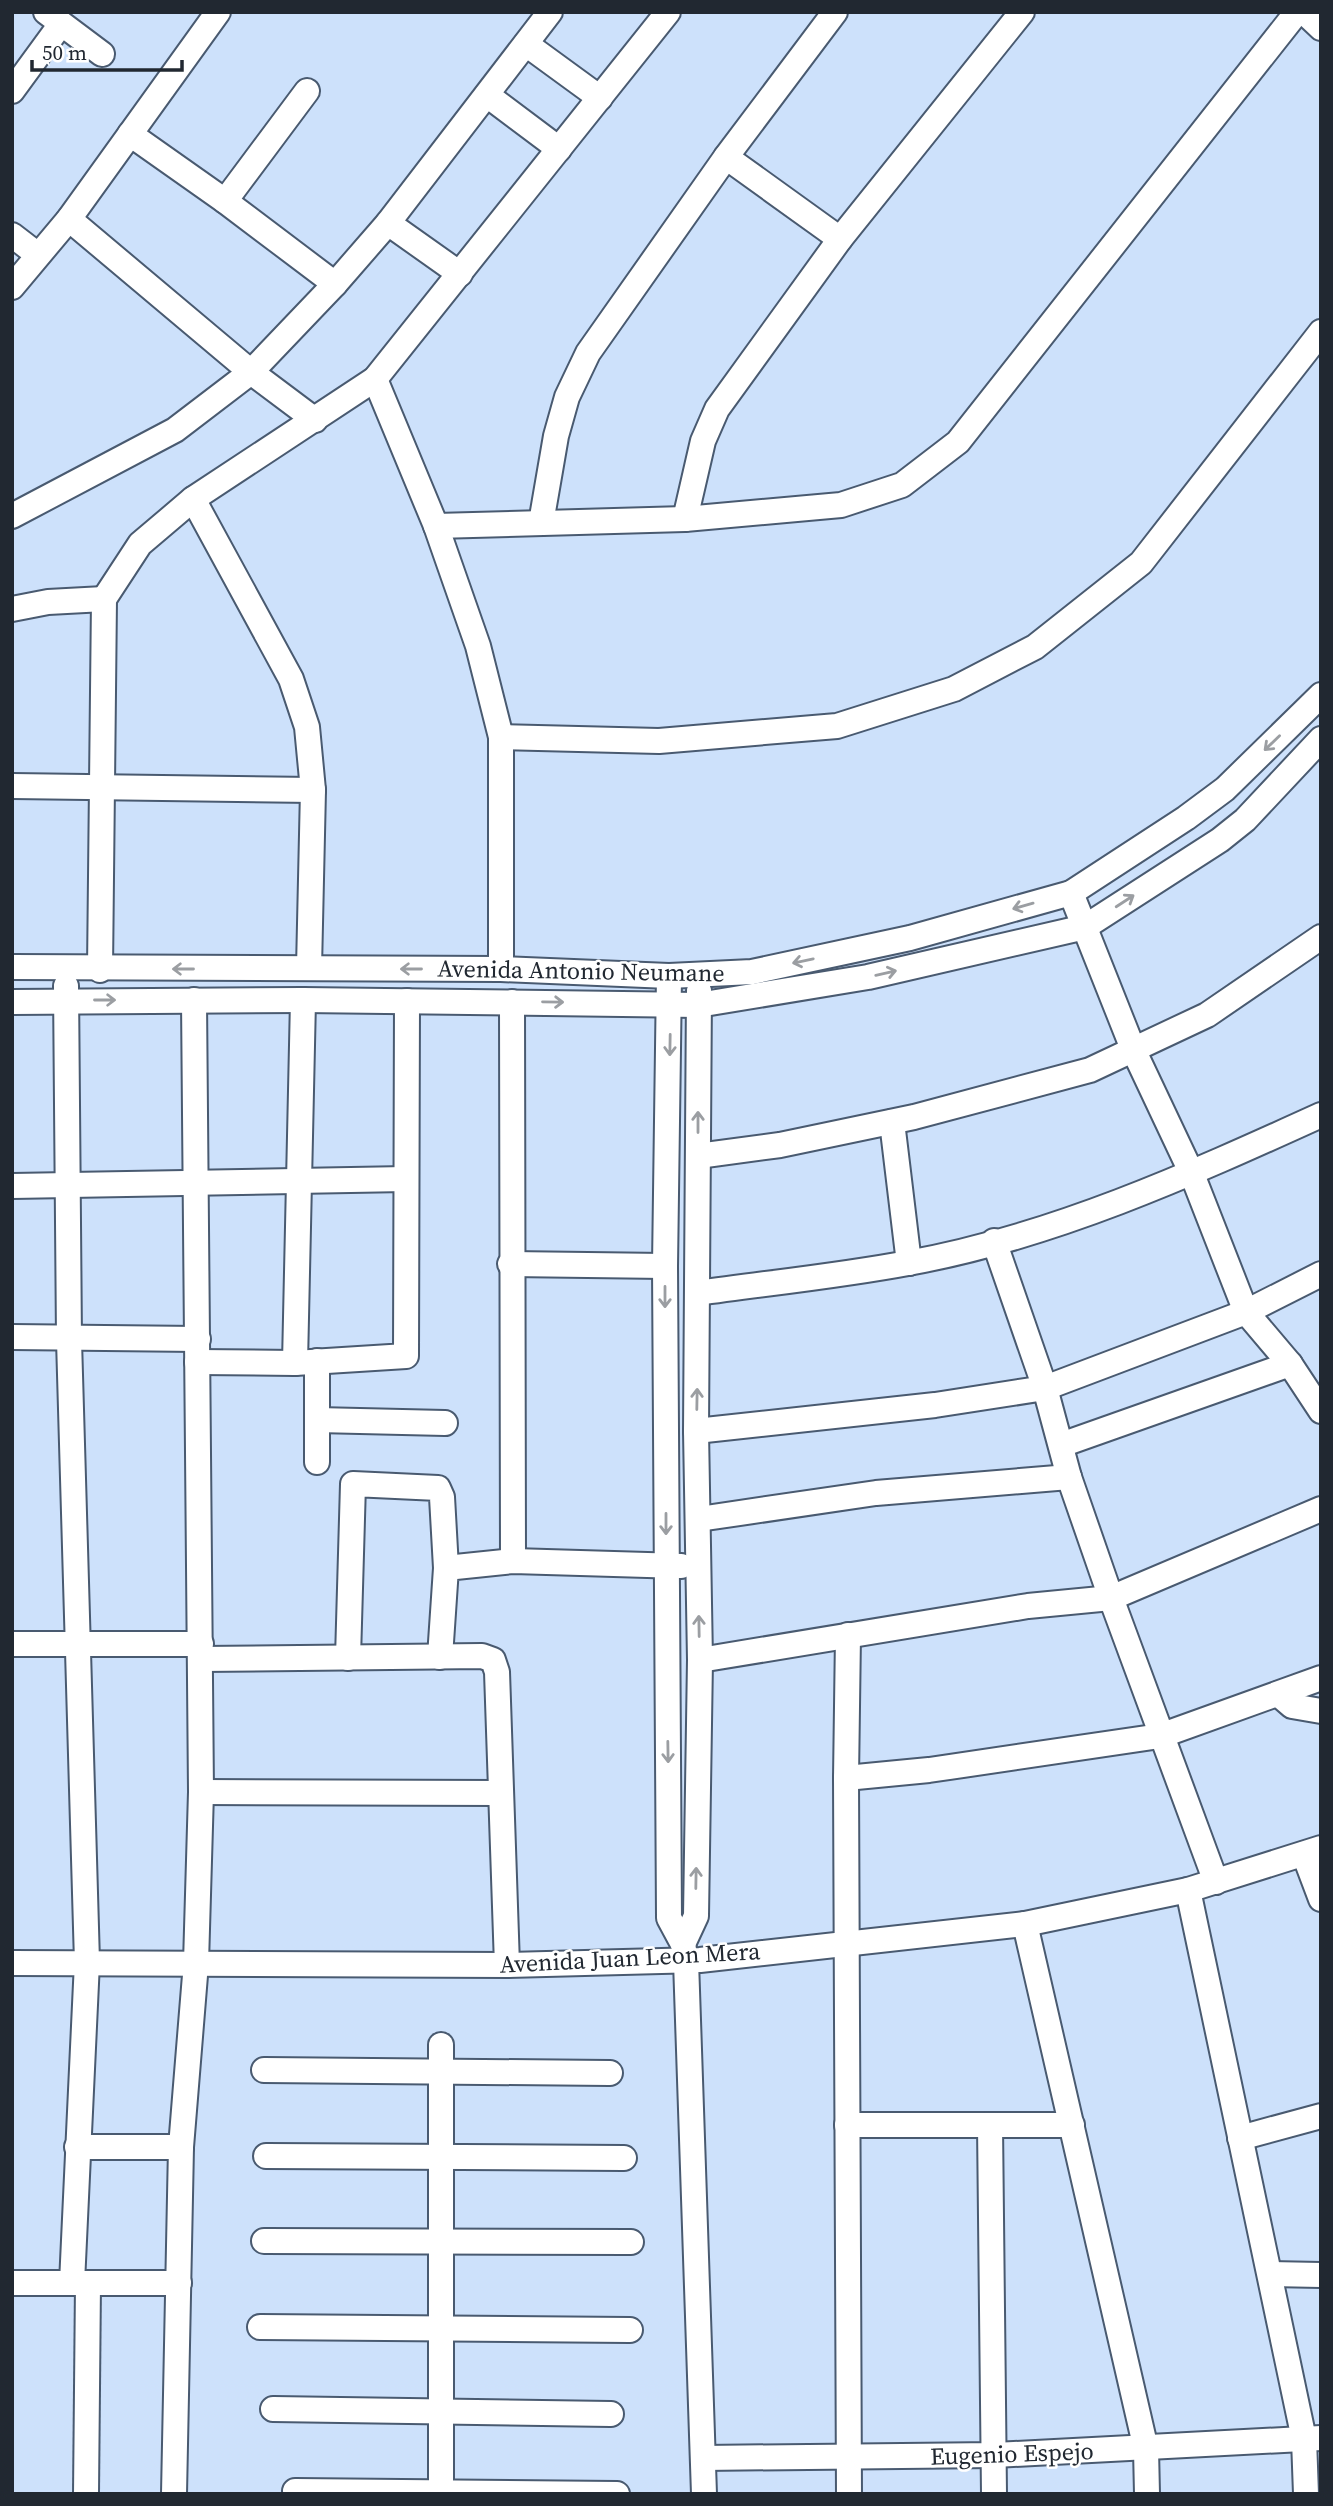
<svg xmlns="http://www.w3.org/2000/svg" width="1333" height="2506" font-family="'Source Serif 4',serif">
	<rect width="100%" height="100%" fill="#cde1fb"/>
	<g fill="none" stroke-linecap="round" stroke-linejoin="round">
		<defs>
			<g id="minor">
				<path d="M46,12L102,54"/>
				<path d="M1304,12L1321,28"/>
				<path d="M526,44L600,98"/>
				<path d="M12,91L61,24"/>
				<path d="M487,95L559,149"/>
				<path d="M130,134L225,201L307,91"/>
				<path d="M726,157L840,239"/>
				<path d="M225,201L335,284"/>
				<path d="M69,219L251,372L315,420"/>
				<path d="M388,223L460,274"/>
				<path d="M12,235L38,255"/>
				<path d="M12,287L69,219L218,12"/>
				<path d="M375,379L436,526L478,646L501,737V969"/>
				<path d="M12,516L175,430L251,372L335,284L388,223L550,12"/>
				<path d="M685,519L703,441L717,409L840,239L1022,12"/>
				<path d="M541,523L556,436L567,397L588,353L726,157L835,12"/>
				<path d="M436,526L685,519L841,505L902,485L958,442L1297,12"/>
				<path d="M12,609L48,602L104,599"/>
				<path d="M501,737L659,741L837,726L954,689L1035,647L1141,563L1321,332"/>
				<path d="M12,786L313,790"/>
				<path d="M1071,893L1133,1049L1192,1174L1246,1312L1290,1364L1321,1411"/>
				<path d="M12,967L501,969L669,976L752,972L910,938L1071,893L1186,818L1225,789L1321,695"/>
				<path d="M309,968L313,790L307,727L291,679L193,499L375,379L668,12"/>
				<path d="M100,970L104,599L140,544L193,499"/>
				<path d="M669,976L665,1266L669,1918L683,1944L686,1961L704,2494"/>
				<path d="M66,986L69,1340L87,1962L72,2283"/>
				<path d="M12,1002L303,1000L698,1005L868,977L1085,927L1220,840L1245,820L1321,739"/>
				<path d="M512,1002L513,1561"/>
				<path d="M892,1122L909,1263"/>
				<path d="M698,1156L780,1145L914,1117L1090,1070L1207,1015L1321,937"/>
				<path d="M12,1186L406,1179"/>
				<path d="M994,1241L1045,1388L1069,1477L1111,1598L1216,1882"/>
				<path d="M510,1264L665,1266"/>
				<path d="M698,1293C768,1283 839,1276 908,1263C1052,1237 1189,1175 1321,1115"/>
				<path d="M12,1337L198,1339"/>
				<path d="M317,1361V1462"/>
				<path d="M197,1362L295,1363L406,1356L407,1001"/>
				<path d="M295,1363L303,1000"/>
				<path d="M317,1420L445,1423"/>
				<path d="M696,1431L935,1405L1045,1388L1246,1312L1321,1274"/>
				<path d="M1061,1445L1290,1364"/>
				<path d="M699,1519L876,1493L1069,1477"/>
				<path d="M848,1635L846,1778L849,2494"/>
				<path d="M12,1644H201"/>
				<path d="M440,1657L446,1568L513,1561L681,1566"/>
				<path d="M348,1658L353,1484L438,1488L442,1497L446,1568"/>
				<path d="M202,1659L482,1656L493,1660L497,1672L507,1965"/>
				<path d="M700,1660L1028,1606L1111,1598L1321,1509"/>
				<path d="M1278,1694L1292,1706L1321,1711"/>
				<path d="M846,1778L929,1770L1160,1736L1321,1678"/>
				<path d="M201,1792L500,1793"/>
				<path d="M1304,1854L1321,1899"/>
				<path d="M1188,1890L1304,2439L1306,2494"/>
				<path d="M1025,1924L1146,2449L1147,2494"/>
				<path d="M683,1944L696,1916L700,1660L696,1431L699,991"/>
				<path d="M12,1963L507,1965L700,1960L1025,1924L1188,1890L1321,1848"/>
				<path d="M264,2070L610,2073"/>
				<path d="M847,2125H1072"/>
				<path d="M990,2125L994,2494"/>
				<path d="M1240,2138L1321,2116"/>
				<path d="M77,2147H181"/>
				<path d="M266,2156L624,2158"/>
				<path d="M264,2241L631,2242"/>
				<path d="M1270,2274L1321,2275"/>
				<path d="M12,2283H179"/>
				<path d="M260,2327L630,2330"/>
				<path d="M273,2409L611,2414"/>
				<path d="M703,2458L995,2455L1321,2438"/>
				<path d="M295,2491L617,2494"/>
				<path d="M86,2494L88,2283"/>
				<path d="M174,2494L181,2147L196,1963L201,1792L194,1000"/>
				<path d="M441,2494V2045"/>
			</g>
		</defs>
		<use href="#minor" stroke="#495a70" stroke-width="28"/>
		<use href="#minor" stroke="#fff" stroke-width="24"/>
	</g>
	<defs><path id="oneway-shaft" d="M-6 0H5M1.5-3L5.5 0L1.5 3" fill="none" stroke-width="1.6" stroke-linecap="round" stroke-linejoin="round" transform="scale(1.75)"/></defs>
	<g stroke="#9b9ea2">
		<use href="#oneway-shaft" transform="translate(1272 743) rotate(136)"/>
		<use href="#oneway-shaft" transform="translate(1125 901) rotate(-33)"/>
		<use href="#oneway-shaft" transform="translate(1023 906) rotate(164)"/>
		<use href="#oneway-shaft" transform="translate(803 961) rotate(168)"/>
		<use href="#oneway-shaft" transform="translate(183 969) rotate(180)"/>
		<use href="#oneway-shaft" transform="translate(411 969) rotate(-180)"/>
		<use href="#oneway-shaft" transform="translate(886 973) rotate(-13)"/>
		<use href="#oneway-shaft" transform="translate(105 1000)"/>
		<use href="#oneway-shaft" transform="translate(553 1002) rotate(1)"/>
		<use href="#oneway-shaft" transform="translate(670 1045) rotate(91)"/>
		<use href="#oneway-shaft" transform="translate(698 1122) rotate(-90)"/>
		<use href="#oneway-shaft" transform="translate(665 1297) rotate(90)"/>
		<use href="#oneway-shaft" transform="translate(697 1399) rotate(-89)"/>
		<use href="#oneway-shaft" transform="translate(666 1524) rotate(90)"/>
		<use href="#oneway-shaft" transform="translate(699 1626) rotate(-91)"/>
		<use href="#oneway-shaft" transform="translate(668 1752) rotate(89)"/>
		<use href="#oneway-shaft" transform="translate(696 1878) rotate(-89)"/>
	</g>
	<g text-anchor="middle" stroke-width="5" stroke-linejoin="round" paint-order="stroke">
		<g font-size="24" fill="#212831" stroke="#fff">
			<text transform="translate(581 971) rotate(1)" y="8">Avenida Antonio Neumane</text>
			<text transform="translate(630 1958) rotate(-3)" y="8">Avenida Juan Leon Mera</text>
			<text transform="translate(1012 2454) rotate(-2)" y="8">Eugenio Espejo</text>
		</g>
	</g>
	<rect width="1333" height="2506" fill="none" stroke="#212831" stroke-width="28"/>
	<path d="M32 60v10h150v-10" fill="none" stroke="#212831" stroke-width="3.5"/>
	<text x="42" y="60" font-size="21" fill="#212831" stroke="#ffffff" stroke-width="5" paint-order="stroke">50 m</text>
</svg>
